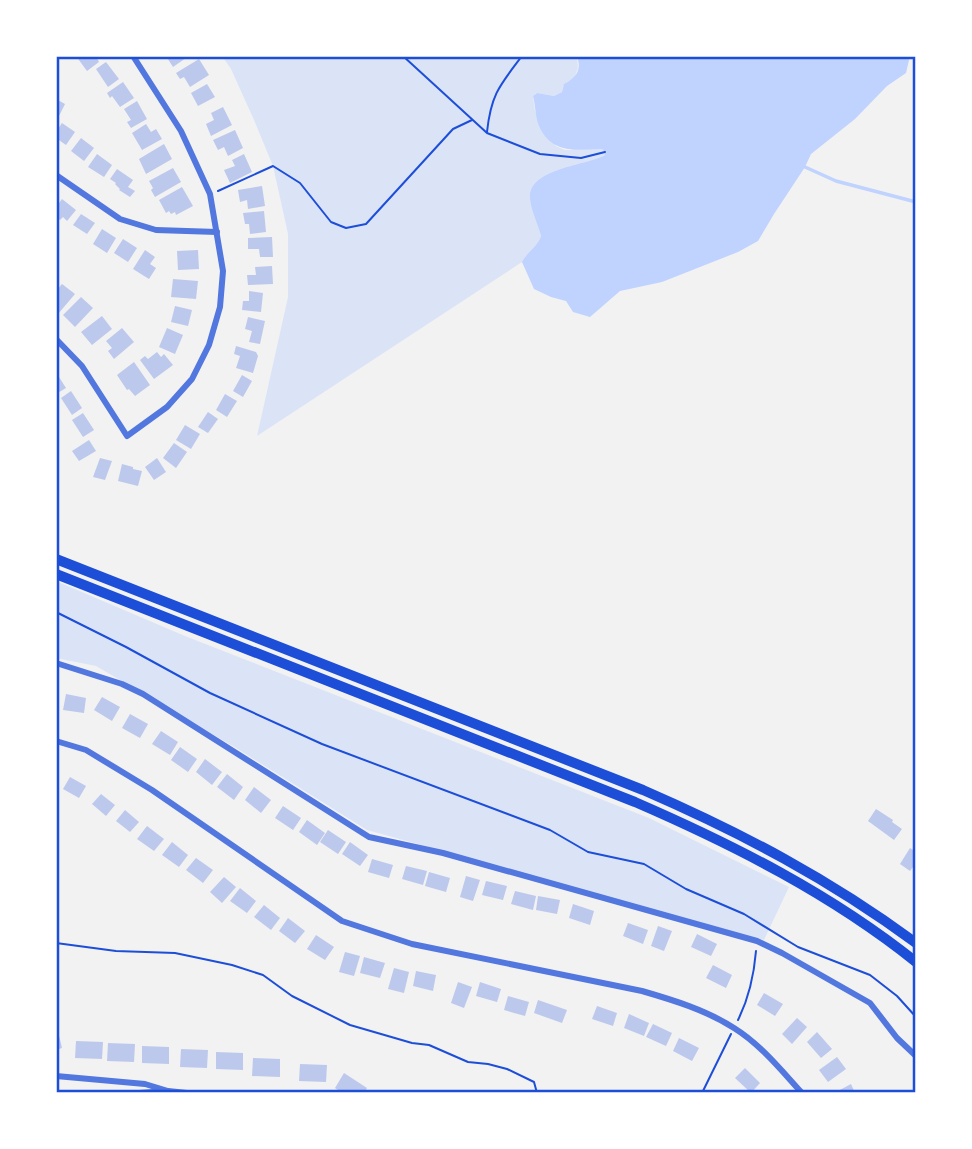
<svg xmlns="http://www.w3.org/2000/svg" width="972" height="1149" font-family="'PT Sans',sans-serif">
	<rect width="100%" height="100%" fill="#f2f2f2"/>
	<g fill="#dbe4f7">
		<path d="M222,56H577L578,68L574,79L567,82L563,87L562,92L554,96L536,93L533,97L535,111L556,146L565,150L602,149L605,152V155C586,166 527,168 530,199C531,211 538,223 541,236C538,246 527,252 522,262L257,436L288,297V234L273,166L254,120L231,69Z"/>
		<path d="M56,581L185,636L649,818L789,887L764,940L367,830L236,748L96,666L56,658Z"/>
	</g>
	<path fill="#bfd3fe" d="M577,56H910L906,73L887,86L855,119L811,154L805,167L774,214L758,241L738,252L662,282L620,291L590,317L573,312L566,301L551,297L534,289L522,262C527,252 538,246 541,236C538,224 531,211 530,199C527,168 586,166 605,155V152L602,149C579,150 554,154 541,130C535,120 536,107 533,96L537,93L554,96L562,92L564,84C576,77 582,71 577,56Z"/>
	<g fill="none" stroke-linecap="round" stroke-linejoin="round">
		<path stroke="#bfd3fe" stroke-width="3.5" d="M805,167L836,181L916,202"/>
	</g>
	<g fill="#bdc9ec">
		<path d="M76,56H99L97,58L99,62L87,71Z"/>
		<path d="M166,56H185L186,58L173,67Z"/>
		<path d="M199,59L209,75L190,87L184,77L180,79L176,73Z"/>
		<path d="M106,62L119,79L108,87L96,69Z"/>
		<path d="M123,82L134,98L120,107L112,96L110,98L107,93Z"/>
		<path d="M207,84L215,97L198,106L191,93Z"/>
		<path d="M56,99L65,104L56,122Z"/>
		<path d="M137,101L147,119L131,128L127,122L131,120L124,109Z"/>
		<path d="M223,107L232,125L211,136L206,124L214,120L211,113Z"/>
		<path d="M62,123L75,132L66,145L56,138V132Z"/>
		<path d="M146,124L151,132L156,129L162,139L142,150L132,133Z"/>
		<path d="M235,130L243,148L228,156L224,147L218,150L213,140Z"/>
		<path d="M81,138L94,148L84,161L71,151Z"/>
		<path d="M164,144L172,159L146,174L139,159Z"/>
		<path d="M97,154L112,165L104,177L88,167Z"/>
		<path d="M244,154L252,172L230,183L224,170L235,166L232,160Z"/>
		<path d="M173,168L181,182L155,197L151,190L153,188L149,181Z"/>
		<path d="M117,169L133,180L128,187L135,191L130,197L119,190L120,189L115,184L116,183L110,179Z"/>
		<path d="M262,186L265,206L248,209L247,200L240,202L238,190Z"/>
		<path d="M182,187L193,206L176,215L175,212L171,214L169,211L166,213L159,200Z"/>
		<path d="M62,199L76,210L67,221L63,217L60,220L56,217V207Z"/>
		<path d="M264,211L266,232L250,234L249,224H245L243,213Z"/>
		<path d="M81,214L95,223L87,234L73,225Z"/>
		<path d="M102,229L116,238L107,253L93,244Z"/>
		<path d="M272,237L273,257H260L259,249H248V238Z"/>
		<path d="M123,239L137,248L128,262L114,253Z"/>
		<path d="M145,250L155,257L150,264L156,268L149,279L133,269Z"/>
		<path d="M198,250L199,269L178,270L177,251Z"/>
		<path d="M272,266L273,284L248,285L247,275H256L255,267Z"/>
		<path d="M173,279L198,281L196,299L171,297Z"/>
		<path d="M62,284L75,294L58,314L56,312V291Z"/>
		<path d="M249,291L263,293L261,312L242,310L243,301H249Z"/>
		<path d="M81,297L93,308L75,327L63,315Z"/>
		<path d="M175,306L192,310L188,326L171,322Z"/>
		<path d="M102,316L112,329L92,345L81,332Z"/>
		<path d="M248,317L265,321L260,344L249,342L252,331L245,329Z"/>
		<path d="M122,328L134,342L114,359L108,351L112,348L106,341Z"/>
		<path d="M167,328L183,335L175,354L159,347Z"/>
		<path d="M236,346L256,352L258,356L253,373L236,368L240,356L234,354Z"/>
		<path d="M157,352L161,357L164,354L173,365L154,379L140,360L145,356L148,359Z"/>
		<path d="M134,362L150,385L135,396L129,389L127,390L117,375Z"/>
		<path d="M242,375L252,381L243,397L233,391Z"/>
		<path d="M59,377L66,388L56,394V379Z"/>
		<path d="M71,391L82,408L72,415L61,398Z"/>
		<path d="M225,394L237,401L227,417L216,410Z"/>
		<path d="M208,412L218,419L208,433L198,427Z"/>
		<path d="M83,413L94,430L83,437L72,420Z"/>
		<path d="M185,425L200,434L191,449L176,440Z"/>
		<path d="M89,440L96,451L79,461L72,451Z"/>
		<path d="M174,443L187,452L176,468L163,458Z"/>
		<path d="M100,458L112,461L105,480L93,477Z"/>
		<path d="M157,458L166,472L154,480L145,467Z"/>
		<path d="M122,464L133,467V469L142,471L138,486L118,481Z"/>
		<path d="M66,694L86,698L84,713L63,710Z"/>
		<path d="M102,697L120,707L112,721L94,710Z"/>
		<path d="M130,714L148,724L140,738L122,728Z"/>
		<path d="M161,731L178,742L170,755L152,744Z"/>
		<path d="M180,747L197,759L188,772L171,760Z"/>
		<path d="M205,759L222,772L212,785L196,772Z"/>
		<path d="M227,774L243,787L234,800L217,787Z"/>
		<path d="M70,777L86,786L79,798L63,789Z"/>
		<path d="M254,787L271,800L261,813L245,800Z"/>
		<path d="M101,794L115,805L106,816L92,804Z"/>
		<path d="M283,806L301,818L293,830L275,818Z"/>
		<path d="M876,809L893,820L892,822L902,829L894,840L868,821Z"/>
		<path d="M125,810L139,822L130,832L116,821Z"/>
		<path d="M307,820L325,833L317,845L299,832Z"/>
		<path d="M147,826L164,839L154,851L137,839Z"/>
		<path d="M328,830L346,842L338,854L320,842Z"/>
		<path d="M172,842L188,855L179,867L162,855Z"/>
		<path d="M350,842L368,855L360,866L342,854Z"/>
		<path d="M910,848L916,852V863L910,871L900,864Z"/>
		<path d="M196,858L213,870L203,883L186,870Z"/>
		<path d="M372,859L393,865L389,878L368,872Z"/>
		<path d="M406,866L427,871L423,885L402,879Z"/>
		<path d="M429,872L450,878L446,892L425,886Z"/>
		<path d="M466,876L480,880L473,901L460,897Z"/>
		<path d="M224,877L236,887L222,903L210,892Z"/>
		<path d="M486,881L507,886L503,900L482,895Z"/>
		<path d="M240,888L256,901L247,913L230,901Z"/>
		<path d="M515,891L536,896L533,910L511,904Z"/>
		<path d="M538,896L560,900L557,914L536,910Z"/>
		<path d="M573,904L594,911L590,925L569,918Z"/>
		<path d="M264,905L280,918L271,930L254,917Z"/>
		<path d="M288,918L305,931L295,943L279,931Z"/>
		<path d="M628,923L648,930L643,944L623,936Z"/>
		<path d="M658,926L672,931L664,951L651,946Z"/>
		<path d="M697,934L717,944L711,956L691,947Z"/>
		<path d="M316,935L334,947L325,960L307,949Z"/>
		<path d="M345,952L360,956L354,976L339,972Z"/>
		<path d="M364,957L385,963L380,978L360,973Z"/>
		<path d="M713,965L732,975L726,988L706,978Z"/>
		<path d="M394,968L409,972L404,993L388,989Z"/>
		<path d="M416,971L436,975L433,991L413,986Z"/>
		<path d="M458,982L472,987L464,1008L451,1003Z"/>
		<path d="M480,982L501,989L497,1002L476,996Z"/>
		<path d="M764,993L783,1004L775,1016L757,1005Z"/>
		<path d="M508,996L529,1002L525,1016L504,1010Z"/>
		<path d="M538,1000L567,1010L562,1023L534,1013Z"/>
		<path d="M597,1006L617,1013L613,1026L592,1019Z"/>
		<path d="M629,1014L649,1023L644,1036L624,1028Z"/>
		<path d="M797,1018L807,1027L792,1044L782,1034Z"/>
		<path d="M653,1024L672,1033L666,1046L646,1037Z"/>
		<path d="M57,1027L62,1048L56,1050V1028Z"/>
		<path d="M817,1032L832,1049L821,1058L807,1042Z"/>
		<path d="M679,1038L699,1048L692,1061L673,1051Z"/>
		<path d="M76,1041L103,1042L102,1059L75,1058Z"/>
		<path d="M108,1043L135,1044L134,1062L107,1061Z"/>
		<path d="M142,1046L169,1047V1064L142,1063Z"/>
		<path d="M181,1049L208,1050L207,1068L180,1067Z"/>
		<path d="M216,1052L243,1053V1070L216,1069Z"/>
		<path d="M837,1057L846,1069L828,1082L819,1070Z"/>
		<path d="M253,1058L280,1059V1077L252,1076Z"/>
		<path d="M300,1064L327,1065L326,1082L299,1081Z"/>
		<path d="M745,1068L760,1083L751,1093L735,1078Z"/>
		<path d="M344,1073L367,1088L364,1093H342L335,1088Z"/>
		<path d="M851,1084L855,1093H839L838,1091Z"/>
	</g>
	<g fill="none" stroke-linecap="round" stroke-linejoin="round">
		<g stroke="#1d4ed8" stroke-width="2">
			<path d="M403,56L487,133L540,154L581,158L605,152"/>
			<path d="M487,132C491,94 500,85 522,56"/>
			<path d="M218,191L273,166L300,183L331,222L346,228L366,224L453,129L472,120"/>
			<path d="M56,612L126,647L210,693L322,744L550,830L588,852L644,864L686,889L744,914L798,947L870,975L897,996L916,1017"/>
			<path d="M56,943L116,951L175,953L232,965L263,975L292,996L350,1025L412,1043L429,1045L468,1062L488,1064L507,1069L534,1082L537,1093"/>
			<path d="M738,1020C749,998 754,975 756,951"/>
			<path d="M702,1093L731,1034"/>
		</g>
		<g stroke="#5277de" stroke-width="6">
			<path d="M56,175L120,219L156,230L217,232"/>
			<path d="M56,339L82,366L127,436L167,407L192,379L209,345L220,307L223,271L210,194L181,131L133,56"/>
			<path d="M56,663L122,684L143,694L369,837L443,853L757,941L782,953L870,1003L897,1038L916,1056"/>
			<path d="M56,741L86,750L152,790L342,921L412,944L642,991C673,1000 706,1010 734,1028C760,1044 781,1070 802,1093"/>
			<path d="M56,1076L145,1084L168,1091"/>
			<path d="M139,1093L168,1091L187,1093"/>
		</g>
		<g stroke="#1d4ed8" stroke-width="10">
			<path d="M56,559L643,790C742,833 829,879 916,943"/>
			<path d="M56,574L635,802C734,845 831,894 916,962"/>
		</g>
	</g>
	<rect width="972" height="1149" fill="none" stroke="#ffffff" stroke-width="116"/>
	<rect x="58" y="58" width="856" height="1033" fill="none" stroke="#1d4ed8" stroke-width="2.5"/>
</svg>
